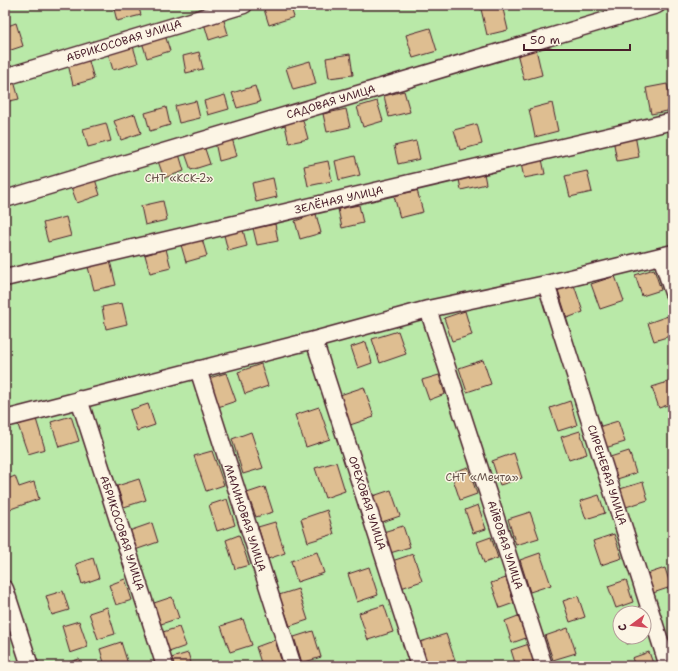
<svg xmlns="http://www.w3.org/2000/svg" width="678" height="671" viewBox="0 0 678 671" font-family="'Shantell Sans',sans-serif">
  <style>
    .green { fill: #b9e9a8; stroke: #82846a; fill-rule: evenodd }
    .building { fill: #debe91; stroke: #4a1f2b }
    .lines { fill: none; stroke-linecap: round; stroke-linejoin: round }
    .minor-casing { stroke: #4a1f2b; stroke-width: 19 }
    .minor { stroke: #fcf5e5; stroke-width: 16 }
    .labels { text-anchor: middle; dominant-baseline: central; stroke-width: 3; stroke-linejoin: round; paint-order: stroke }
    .street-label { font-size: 11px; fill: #4a1f2b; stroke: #fcf5e5 }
    .park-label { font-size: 11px; fill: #66524a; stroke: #fcf5e5 }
  </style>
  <rect width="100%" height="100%" fill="#f6ead4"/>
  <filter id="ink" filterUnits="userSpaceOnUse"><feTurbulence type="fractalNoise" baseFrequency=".025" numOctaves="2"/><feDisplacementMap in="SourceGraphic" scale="8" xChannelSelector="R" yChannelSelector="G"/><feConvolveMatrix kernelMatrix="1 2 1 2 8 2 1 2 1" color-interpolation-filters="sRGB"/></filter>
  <g filter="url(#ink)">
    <path class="green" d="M5,5H673V666H5ZM620,613H644V637H620Z"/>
    <path class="building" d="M113,5H138L141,15L117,21Z
      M265,5H290L294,17L269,25L263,6Z
      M498,5H502L508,30L487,35L481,9Z
      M222,14L228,34L209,40L203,20Z
      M16,23L23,46L5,52V27Z
      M430,28L437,51L413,58L406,35Z
      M165,35L170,51L147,58L142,42Z
      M133,46L138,63L113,70L108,53Z
      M536,49L542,75L524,80L517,53Z
      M199,52L203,69L186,73L183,56Z
      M350,54L353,75L329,78L326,58Z
      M88,58L94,79L73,85L68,64Z
      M310,61L316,84L293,90L286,68Z
      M14,81L19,99L5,102V83Z
      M667,84L673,110L651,114L646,88Z
      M255,86L260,102L237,108L232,93Z
      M404,91L410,112L389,117L384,96Z
      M225,95L229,109L208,115L204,101Z
      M196,101L200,118L179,123L175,106Z
      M377,101L383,121L363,127L357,107Z
      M552,103L558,131L535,137L529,109Z
      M166,107L170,125L150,131L145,113Z
      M346,109L350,127L327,132L323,114Z
      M135,114L141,133L121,140L114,121Z
      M302,117L308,139L289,143L284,121Z
      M106,123L111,141L88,147L83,129Z
      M477,124L482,144L460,150L454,130Z
      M635,135L639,157L617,161L613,139Z
      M232,138L237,156L219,161L215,142Z
      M416,141L420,159L398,164L394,146Z
      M204,146L210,164L191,170L185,153Z
      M179,154L184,171L164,178L158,161Z
      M541,154L545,174L524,178L520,159Z
      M355,156L360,175L339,180L335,161Z
      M328,161L332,181L308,186L304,166Z
      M483,168L486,184L461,190L458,174Z
      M587,171L592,192L570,197L565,176Z
      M94,176L100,195L77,203L70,184Z
      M273,178L277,197L256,202L252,183Z
      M417,190L423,212L400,218L394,196Z
      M163,201L167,220L145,225L141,206Z
      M359,205L363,223L342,228L338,209Z
      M316,214L321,233L300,239L295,221Z
      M66,217L71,236L48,242L43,223Z
      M275,224L278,241L257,245L253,228Z
      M243,230L247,246L228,251L224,235Z
      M202,239L207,256L186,262L181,245Z
      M166,249L171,268L150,273L145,255Z
      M110,261L116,285L94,290L88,267Z
      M654,269L661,290L642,296L635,275Z
      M615,276L624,301L600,309L591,284Z
      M574,285L583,312L567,318L558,290Z
      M122,303L127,324L106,329L102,307Z
      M465,311L472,335L452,341L444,318Z
      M668,316L673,331V335L654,341L648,323Z
      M398,331L406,354L380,363L372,339Z
      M366,342L372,363L358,368L351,347Z
      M483,360L491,384L467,392L459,368Z
      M261,364L268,386L245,394L238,372Z
      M226,373L236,401L215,408L206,379Z
      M439,375L445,394L429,400L422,380Z
      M671,381L673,388V403L659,408L652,387Z
      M364,387L374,417L350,425L340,395Z
      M570,401L577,425L558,431L550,408Z
      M148,404L155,425L137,431L130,410Z
      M319,407L330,439L306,447L295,415Z
      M71,416L79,441L59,447L51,422Z
      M36,419L45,449L28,454L18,425Z
      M618,421L625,442L605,448L598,427Z
      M580,431L587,454L569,460L561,437Z
      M251,432L263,468L243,474L232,439Z
      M212,451L224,485L206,491L194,456Z
      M629,451L636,473L614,480L607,458Z
      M514,453L522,478L500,485L492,461Z
      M336,462L345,491L325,498L315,468Z
      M468,467L477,494L460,500L451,473Z
      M15,476L19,487L34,482L39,499L5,511V480Z
      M139,479L146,500L124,507L117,486Z
      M643,482L648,500L626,507L620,489Z
      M265,487L273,512L256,517L247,493Z
      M391,490L400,516L376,524L367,498Z
      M599,495L605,513L586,519L580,501Z
      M227,499L235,525L217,531L209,505Z
      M478,505L486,529L473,533L465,510Z
      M327,510L334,534L308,542L301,519Z
      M530,512L539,538L516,545L508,519Z
      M275,522L285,553L268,559L258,527Z
      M152,523L158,542L135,550L129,531Z
      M403,526L410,547L390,553L383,532Z
      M614,534L622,558L601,565L593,541Z
      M239,535L249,565L235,569L226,540Z
      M491,537L498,558L484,563L477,542Z
      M317,552L324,573L297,582L291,561Z
      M540,553L551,585L530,592L520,560Z
      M413,554L422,581L401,588L392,561Z
      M93,558L99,578L82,584L76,564Z
      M369,567L378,595L357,602L348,574Z
      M665,568L671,587L653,593L647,574Z
      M506,578L514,603L500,608L491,583Z
      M125,579L132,600L116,605L109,585Z
      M626,580L633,602L616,608L608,586Z
      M298,589L308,620L290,626L279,595Z
      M63,591L69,610L52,615L46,596Z
      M578,596L585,617L570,622L563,601Z
      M172,597L179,618L158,625L151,604Z
      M384,605L393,632L368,640L359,613Z
      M107,607L115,634L98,639L89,613Z
      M518,616L526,638L512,643L505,621Z
      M243,619L252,645L230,652L221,626Z
      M79,621L88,647L70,653L62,626Z
      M179,627L186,646L169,652L163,632Z
      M568,628L576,653L553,660L545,636Z
      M313,631L321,657L302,663L294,637Z
      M446,634L455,660L437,666H428L420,642Z
      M625,637H644V639L627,644Z
      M275,640L283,666H262L256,647Z
      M121,642L128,664L122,666H105L100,649Z
      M673,642V655L669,643Z
      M529,644L536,666H516L511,650Z
      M649,652L654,666H635L632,658Z
      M188,653L192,666H170L168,659Z
      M79,659L81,666H61V665Z"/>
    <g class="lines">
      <g class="minor-casing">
        <path id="minor" d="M5,77L244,5
          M5,199L657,5
          M661,256L673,293
          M5,278L673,121
          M546,284L668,666
          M428,309L544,666
          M314,340L419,666
          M198,369L293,666
          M79,399L165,666
          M5,419L314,340L428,309L546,284L673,253
          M5,589L30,666"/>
      </g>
      <use href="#minor" class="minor"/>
    </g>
  </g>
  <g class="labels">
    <g class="street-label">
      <text transform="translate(124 41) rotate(-17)">АБРИКОСОВАЯ УЛИЦА</text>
      <text transform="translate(331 102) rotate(-17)">САДОВАЯ УЛИЦА</text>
      <text transform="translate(339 200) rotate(-13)">ЗЕЛЁНАЯ УЛИЦА</text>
      <text transform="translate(607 475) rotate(72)">СИРЕНЕВАЯ УЛИЦА</text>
      <text transform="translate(367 503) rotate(72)">ОРЕХОВАЯ УЛИЦА</text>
      <text transform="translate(245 518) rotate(72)">МАЛИНОВАЯ УЛИЦА</text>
      <text transform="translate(122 533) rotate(72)">АБРИКОСОВАЯ УЛИЦА</text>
      <text transform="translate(505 545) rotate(72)">АЙВОВАЯ УЛИЦА</text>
    </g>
    <g class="park-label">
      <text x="179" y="178">СНТ «КСК-2»</text>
      <text x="482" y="477">СНТ «Мечта»</text>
    </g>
  </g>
  <rect width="678" height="671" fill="none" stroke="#fcf5e5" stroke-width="20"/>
  <rect x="10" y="10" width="658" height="651" fill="none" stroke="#4a1f2b" stroke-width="1.5" filter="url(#ink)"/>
  <g transform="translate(632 625) rotate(255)"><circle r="19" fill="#fcf5e5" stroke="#b59f9b"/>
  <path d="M0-3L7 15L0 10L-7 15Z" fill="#d1495b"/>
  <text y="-6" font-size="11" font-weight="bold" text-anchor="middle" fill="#4a1f2b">С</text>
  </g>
  <path d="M524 44v6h106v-6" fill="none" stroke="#4a1f2b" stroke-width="2"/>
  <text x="530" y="44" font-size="12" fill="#4a1f2b" stroke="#fcf5e5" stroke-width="3" paint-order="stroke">50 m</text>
</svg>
